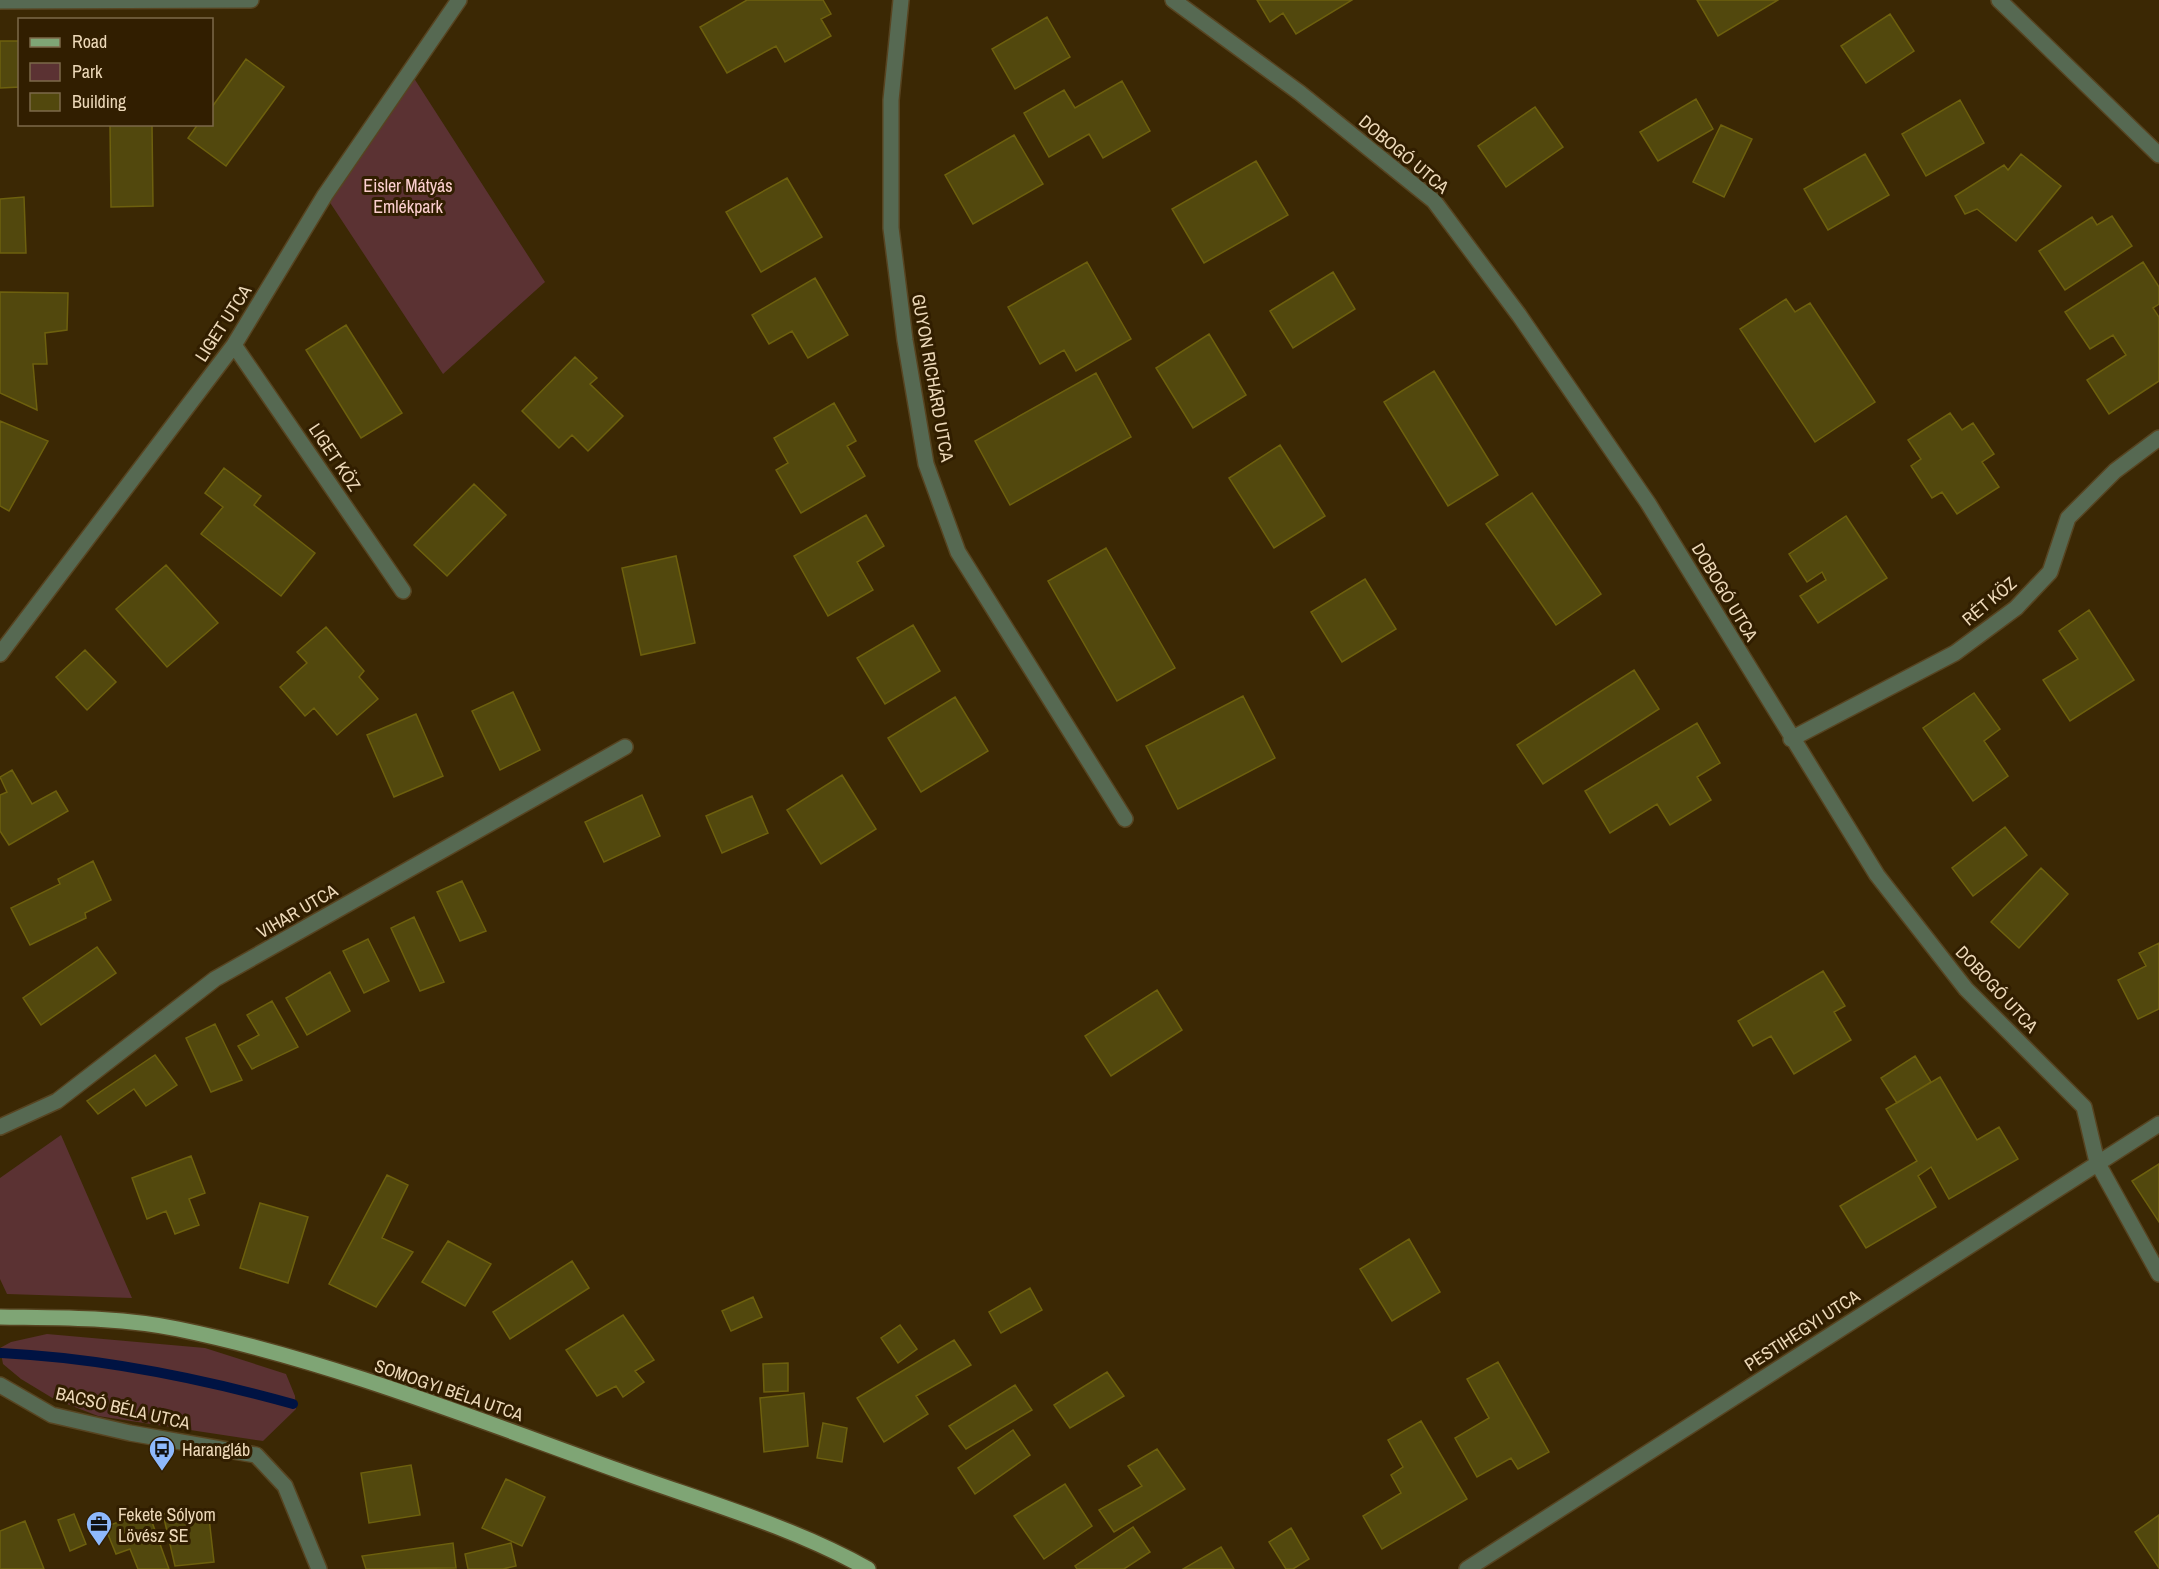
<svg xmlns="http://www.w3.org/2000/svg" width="2159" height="1569" viewBox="0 0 2159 1569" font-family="'Archivo Narrow',sans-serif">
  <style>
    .green { fill: #5b3233 }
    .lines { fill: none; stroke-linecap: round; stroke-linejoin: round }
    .stream { stroke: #001343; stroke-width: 10 }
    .building { fill: #52480d; stroke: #6d600e; stroke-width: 1.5 }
    .minor-casing { stroke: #574421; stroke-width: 18 }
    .major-casing { stroke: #574421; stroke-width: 18 }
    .minor { stroke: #566952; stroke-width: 15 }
    .major { stroke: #7fa575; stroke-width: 15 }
    .labels { text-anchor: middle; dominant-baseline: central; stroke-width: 6; stroke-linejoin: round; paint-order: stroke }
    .street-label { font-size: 18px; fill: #edd9b9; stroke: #311e00 }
    .park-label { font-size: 18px; fill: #fccfcf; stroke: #311e00 }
    .poi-label { font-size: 18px; fill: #edd9b9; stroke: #311e00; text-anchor: start }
  </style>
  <rect width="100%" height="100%" fill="#3b2804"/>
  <path class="green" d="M410,72L545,282L443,374L325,195Z
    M61,1135L132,1298L7,1294L0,1279V1178Z
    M47,1334L205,1348L286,1374L295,1396L296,1409L263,1441L98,1416L54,1399L21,1379L3,1364L0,1348L11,1342Z"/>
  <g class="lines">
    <path class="stream" d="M1,1353C101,1358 196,1377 293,1404"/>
  </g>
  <path class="building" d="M747,0H823L831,14L821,19L831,36L785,62L776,46L727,73L700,27Z
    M1257,0H1352L1296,34L1283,13L1270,22Z
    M1697,0H1778L1718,36Z
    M1890,14L1914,51L1866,83L1841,46Z
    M1047,17L1070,57L1015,89L992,49Z
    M0,41H20V87L0,88Z
    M246,59L284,87L226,166L188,138L198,124H212V107Z
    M1122,81L1150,131L1103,158L1089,134L1049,157L1024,113L1064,90L1075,108Z
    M1696,99L1713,129L1658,161L1640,132Z
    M1960,100L1984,143L1926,176L1902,134Z
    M1535,107L1563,147L1506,187L1478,146Z
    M110,124H152L153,206L111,207Z
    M1721,125L1752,139L1724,197L1693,182Z
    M1014,135L1043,184L973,224L945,175Z
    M1865,154L1889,195L1828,230L1804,189Z
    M2021,154L2061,186L2016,241L1977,209L1965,214L1955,196L2004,165L2008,170Z
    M1256,161L1288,215L1204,263L1172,209Z
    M787,178L822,237L761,272L726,212Z
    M24,197L26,253H0V199Z
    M2112,216L2132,246L2065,290L2039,251L2092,217L2097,225Z
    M1087,262L1131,339L1076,371L1064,350L1040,364L1008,307Z
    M2143,262L2159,287V304L2153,308L2159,317V381L2109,414L2087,380L2126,355L2113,335L2090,349L2065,312Z
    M1333,272L1355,309L1293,348L1270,311Z
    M815,278L848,335L808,358L792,331L769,344L752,315Z
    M0,292L68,293L67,330L45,333L47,364H33L37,410L0,393Z
    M1786,299L1795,312L1810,303L1875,402L1815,442L1740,329Z
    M346,325L402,413L361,438L306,350Z
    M1209,334L1246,395L1193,428L1156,368Z
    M575,357L597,378L590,384L623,416L588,451L572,435L559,448L522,411Z
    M1434,371L1498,475L1448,506L1384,402Z
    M1096,373L1131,437L1010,505L975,441Z
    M834,403L856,441L847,446L865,476L801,513L776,470L788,463L774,438Z
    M1950,413L1962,430L1973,423L1994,454L1982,462L1999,487L1957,514L1942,492L1932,498L1911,466L1921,459L1908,440Z
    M0,421L48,441L9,511L0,506Z
    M1280,445L1325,516L1274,548L1229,478Z
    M224,468L261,496L254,505L315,553L281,596L201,534L223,507L205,493Z
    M474,484L506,515L447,576L414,545Z
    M1532,493L1601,594L1556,625L1486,524Z
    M866,515L884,546L857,562L873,590L828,616L794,556Z
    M1846,516L1887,578L1818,623L1800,596L1826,580L1822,572L1807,582L1789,554Z
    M1106,548L1175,668L1117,701L1048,581Z
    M676,556L695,643L641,655L622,568Z
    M166,565L218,623L167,667L116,609Z
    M1365,579L1396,629L1342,662L1311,612Z
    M2089,610L2134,680L2070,721L2043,680L2078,659L2059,631Z
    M913,625L940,671L885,704L857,658Z
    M326,627L364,671L359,677L378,699L337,735L314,708L305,716L280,687L307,663L297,652Z
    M85,650L116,682L87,710L56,677Z
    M1634,670L1659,709L1543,784L1517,745Z
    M513,692L540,750L500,770L472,711Z
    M1974,693L2000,729L1984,741L2008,776L1973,801L1923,728Z
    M1243,696L1275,758L1178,809L1146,746Z
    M955,697L988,751L921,792L888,738Z
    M416,714L443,776L394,797L367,735Z
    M1697,723L1720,763L1697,777L1711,800L1670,825L1657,804L1610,833L1585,791Z
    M12,770L32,804L56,791L68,811L9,845L0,831V795L7,792L0,777Z
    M842,775L876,829L821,864L787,810Z
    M642,795L660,836L604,862L585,822Z
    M752,796L768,833L722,853L706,816Z
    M2005,827L2027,855L1973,896L1952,868Z
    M93,861L111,900L85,913L86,918L30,945L11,908L60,884L58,879Z
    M2041,868L2068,894L2019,948L1991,922Z
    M462,881L486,931L460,941L437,892Z
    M414,917L444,982L420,991L391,928Z
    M368,939L389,981L364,993L343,951Z
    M2159,943V1009L2138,1019L2118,980L2146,966L2139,953Z
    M97,947L116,973L41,1025L23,998Z
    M1823,971L1845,1006L1834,1012L1851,1040L1794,1074L1771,1036L1753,1046L1738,1021Z
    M330,972L350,1011L307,1035L286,998Z
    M1157,990L1182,1030L1111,1076L1085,1036Z
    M272,1001L298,1047L252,1069L238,1046L259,1035L247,1015Z
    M215,1024L242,1080L211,1092L186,1038Z
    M155,1055L177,1085L146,1106L134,1089L98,1114L87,1101Z
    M1915,1056L1931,1082L1897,1103L1881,1078Z
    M1940,1077L1977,1140L1999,1127L2018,1159L1949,1199L1931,1167L1918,1176L1936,1207L1866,1248L1840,1206L1917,1161L1886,1109Z
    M191,1156L205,1193L189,1199L199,1225L175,1234L166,1211L147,1219L132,1178Z
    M2159,1164V1222L2132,1181Z
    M387,1175L408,1185L382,1238L413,1252L376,1307L329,1284Z
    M260,1203L308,1217L288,1283L240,1268Z
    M1409,1239L1440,1292L1392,1321L1360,1269Z
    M448,1241L491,1264L465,1306L422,1282Z
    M572,1261L589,1288L510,1339L493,1312Z
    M1030,1288L1042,1310L1001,1333L989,1312Z
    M753,1297L762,1317L731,1331L722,1311Z
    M623,1315L654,1360L635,1371L644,1382L623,1397L616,1386L597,1396L566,1350Z
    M900,1325L917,1349L898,1363L881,1338Z
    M954,1340L971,1365L916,1396L928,1414L884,1442L857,1398Z
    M1498,1362L1549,1452L1518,1469L1511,1458L1477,1477L1455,1438L1489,1418L1467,1379Z
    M788,1363V1391L764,1392L763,1364Z
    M1107,1372L1124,1396L1070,1428L1054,1405Z
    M1015,1385L1032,1410L966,1449L949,1426Z
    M804,1393L808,1446L764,1452L760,1398Z
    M1421,1421L1467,1499L1382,1549L1363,1516L1401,1493L1391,1475L1403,1467L1388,1440Z
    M823,1423L847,1428L842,1462L817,1458Z
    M1013,1430L1030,1455L975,1494L958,1468Z
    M1157,1449L1185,1489L1114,1532L1099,1510L1142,1486L1128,1466Z
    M411,1465L420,1515L369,1523L361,1473Z
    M506,1479L545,1497L522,1546L482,1528Z
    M1065,1484L1092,1526L1044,1559L1014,1516Z
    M208,1509L214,1562L175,1566L163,1514Z
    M148,1511L169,1569H138L130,1549L116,1554L105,1527Z
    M74,1514L86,1544L70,1551L58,1520Z
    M2159,1515V1568L2135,1532Z
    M25,1521L44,1569H0V1531Z
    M1133,1527L1150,1552L1124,1569H1077L1075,1566Z
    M1291,1528L1309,1559L1293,1569H1286L1269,1542Z
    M453,1543L456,1568L366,1569L362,1556Z
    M511,1543L516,1566L503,1569H468L465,1554Z
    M1221,1547L1234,1569H1183Z"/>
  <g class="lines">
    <g class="minor-casing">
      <path id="minor" d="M901,0L891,100V228L905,340L926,464L958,552L1125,819
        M1173,0L1300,93L1434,201L1519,315L1648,503L1877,875L1966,989L2084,1107L2097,1162L2159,1274
        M1999,0L2159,155
        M0,1L251,0
        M234,345L403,591
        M0,654L234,345L325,195L459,0
        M1791,739L1955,653L2016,608L2050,572L2068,518L2115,471L2159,438
        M0,1127L57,1101L215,979L625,747
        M0,1385L52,1415L130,1433L256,1455L285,1486L319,1569
        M1467,1569L2159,1124"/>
    </g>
    <g class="major-casing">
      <path id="major" d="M0,1317C59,1318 120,1317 178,1329C328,1360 473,1418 617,1470C699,1500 792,1526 868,1569"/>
    </g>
    <use href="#minor" class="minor"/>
    <use href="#major" class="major"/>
  </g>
  <defs>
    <g id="bus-pin" transform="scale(1.35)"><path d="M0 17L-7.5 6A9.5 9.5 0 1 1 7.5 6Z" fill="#8eb9fc" stroke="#311e00"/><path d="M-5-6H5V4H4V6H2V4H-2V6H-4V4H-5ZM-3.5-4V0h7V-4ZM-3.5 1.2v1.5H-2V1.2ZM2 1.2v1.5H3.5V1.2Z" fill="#111"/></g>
    <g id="office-pin" transform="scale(1.35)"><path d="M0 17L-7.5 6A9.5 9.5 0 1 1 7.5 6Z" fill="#8eb9fc" stroke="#311e00"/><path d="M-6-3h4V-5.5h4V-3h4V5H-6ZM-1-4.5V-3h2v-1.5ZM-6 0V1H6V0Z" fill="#111"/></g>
  </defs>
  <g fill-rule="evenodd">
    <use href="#bus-pin" x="162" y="1449"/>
    <use href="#office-pin" x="99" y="1524"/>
  </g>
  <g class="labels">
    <g class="street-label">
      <text transform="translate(1404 154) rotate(40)">DOBOGÓ UTCA</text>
      <text transform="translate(223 323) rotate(-57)">LIGET UTCA</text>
      <text transform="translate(933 378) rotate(80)">GUYON RICHÁRD UTCA</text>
      <text transform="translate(335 457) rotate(56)">LIGET KÖZ</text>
      <text transform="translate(1725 592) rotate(59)">DOBOGÓ UTCA</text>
      <text transform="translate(1989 601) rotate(-40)">RÉT KÖZ</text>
      <text transform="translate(297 911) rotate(-30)">VIHAR UTCA</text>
      <text transform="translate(1997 989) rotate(47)">DOBOGÓ UTCA</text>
      <text transform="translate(1802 1330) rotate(-33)">PESTIHEGYI UTCA</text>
      <text transform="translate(449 1390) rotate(19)">SOMOGYI BÉLA UTCA</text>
      <text transform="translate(123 1408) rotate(13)">BACSÓ BÉLA UTCA</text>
    </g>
    <g class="park-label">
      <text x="408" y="185">Eisler Mátyás<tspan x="408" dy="21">Emlékpark</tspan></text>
    </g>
    <g class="poi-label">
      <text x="182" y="1449">Harangláb</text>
      <text x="118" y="1514">Fekete Sólyom<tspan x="118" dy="21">Lövész SE</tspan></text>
    </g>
  </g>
  <rect x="18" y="18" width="195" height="108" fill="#311e00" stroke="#7c694a" stroke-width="1.5"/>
  <rect x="30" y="38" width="30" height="9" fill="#7fa575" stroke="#7c694a" stroke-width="1.5"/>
  <text x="72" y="48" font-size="18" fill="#edd9b9">Road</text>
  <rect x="30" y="63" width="30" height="18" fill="#5b3233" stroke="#7c694a" stroke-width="1.5"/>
  <text x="72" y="78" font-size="18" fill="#edd9b9">Park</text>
  <rect x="30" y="93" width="30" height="18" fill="#52480d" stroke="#7c694a" stroke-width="1.5"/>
  <text x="72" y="108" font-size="18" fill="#edd9b9">Building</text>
</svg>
